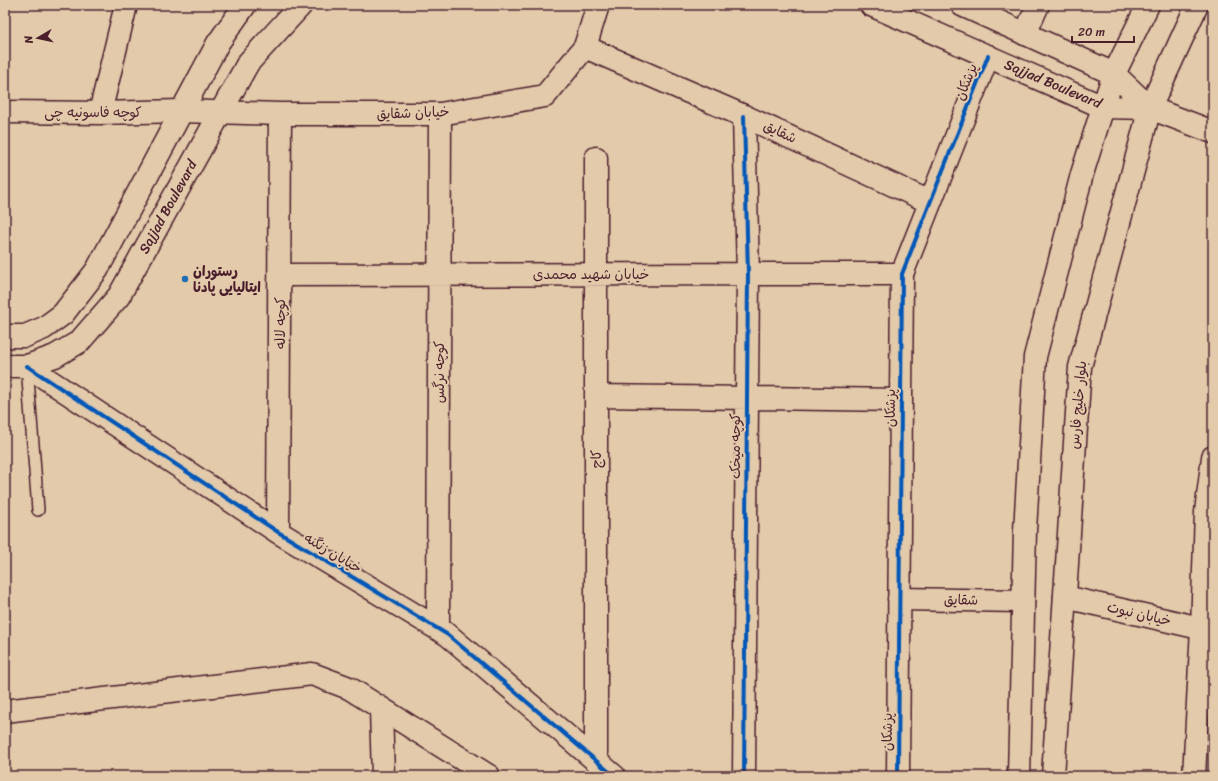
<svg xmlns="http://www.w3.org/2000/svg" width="1218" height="781" viewBox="0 0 1218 781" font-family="Sriracha,'Playpen Sans Arabic',sans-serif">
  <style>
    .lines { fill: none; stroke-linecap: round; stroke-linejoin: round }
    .lane-casing { stroke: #4a1f2b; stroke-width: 14 }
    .street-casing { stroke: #4a1f2b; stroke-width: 25 }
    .secondary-casing { stroke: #4a1f2b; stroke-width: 25 }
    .lane { stroke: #e2caab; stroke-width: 11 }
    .street { stroke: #e2caab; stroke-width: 22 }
    .secondary { stroke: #e2caab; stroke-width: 22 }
    .cycleway-casing { stroke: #e2caab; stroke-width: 6 }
    .cycleway { stroke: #0057b8; stroke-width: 4 }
    .poi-dot { fill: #1f6fb2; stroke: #e2caab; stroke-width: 1.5 }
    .labels { text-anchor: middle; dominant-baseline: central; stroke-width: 4; stroke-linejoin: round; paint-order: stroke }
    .street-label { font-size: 14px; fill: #4a1f2b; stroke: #e2caab }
    .poi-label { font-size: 14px; font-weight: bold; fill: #4a1f2b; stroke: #e2caab; text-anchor: start }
  </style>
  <rect width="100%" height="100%" fill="#e2caab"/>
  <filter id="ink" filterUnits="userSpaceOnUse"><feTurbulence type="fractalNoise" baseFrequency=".025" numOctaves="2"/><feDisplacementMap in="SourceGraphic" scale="8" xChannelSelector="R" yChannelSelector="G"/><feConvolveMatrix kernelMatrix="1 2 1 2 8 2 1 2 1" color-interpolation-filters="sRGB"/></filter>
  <g filter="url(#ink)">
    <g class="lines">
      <g class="lane-casing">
        <path id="lane" d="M27,366L38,510"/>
      </g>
      <g class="street-casing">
        <path id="street" d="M1025,34L1038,5
          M585,47L744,116L930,202
          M5,112L100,113L181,111L280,114H440L545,96L585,47L598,5
          M100,113L126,5
          M744,116L748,274L744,776
          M596,158V761
          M280,275L748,274
          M27,366L278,532L448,635L614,776
          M596,396L901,400
          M278,532L280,114
          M1065,597L1213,631
          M899,599L1023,601
          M438,629L440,114
          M381,709L383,776
          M5,711L312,674L349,688L489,776
          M898,776L902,274L988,56
          M1194,776L1202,628L1206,512L1213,457"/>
      </g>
      <g class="secondary-casing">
        <path id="secondary" d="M871,5L1103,107L1150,108L1213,132
          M962,5L1114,74L1150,108
          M748,274H902
          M5,336H25L44,328L63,314L97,270L218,43L245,5
          M5,366H27L55,356L79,342L119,296L248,63L301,5
          M1019,776L1025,531L1035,357L1082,174L1103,107L1114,74L1148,5
          M1053,776L1080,367L1150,108L1197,5"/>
      </g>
      <use href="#lane" class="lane"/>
      <use href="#street" class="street"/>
      <use href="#secondary" class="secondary"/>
      <g class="cycleway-casing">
        <path id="cycleway" d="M744,116L748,274L744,776
          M27,366L278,532L448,635L614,776
          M898,776L902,274L988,56"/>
      </g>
      <use href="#cycleway" class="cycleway"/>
    </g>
  </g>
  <circle class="poi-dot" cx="185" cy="279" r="4"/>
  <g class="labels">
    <g class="street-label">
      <text transform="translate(966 82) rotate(-68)">پزشکان</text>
      <text transform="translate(1053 84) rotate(23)">Sajjad Boulevard</text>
      <text x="93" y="112">کوچه فاسونیه چی</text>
      <text transform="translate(413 113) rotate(-2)">خیابان شقایق</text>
      <text transform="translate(780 132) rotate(25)">شقایق</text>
      <text transform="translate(168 207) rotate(-61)">Sajjad Boulevard</text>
      <text x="591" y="274">خیابان شهید محمدی</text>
      <text transform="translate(280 323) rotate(-90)">کوچه لاله</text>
      <text transform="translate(439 372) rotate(-90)">کوچه نرگس</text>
      <text transform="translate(1078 405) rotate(-85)">بلوار خلیج فارس</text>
      <text transform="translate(890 408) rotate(-90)">پزشکان</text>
      <text transform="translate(735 446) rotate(-90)">کوچه میخک</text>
      <text transform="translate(596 459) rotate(-90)">کاج</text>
      <text transform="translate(333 553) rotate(31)">خیابان زنگنه</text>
      <text transform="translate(961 600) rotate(1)">شقایق</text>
      <text transform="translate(1139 614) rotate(13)">خیابان نبوت</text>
      <text transform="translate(887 732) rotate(-90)">پزشکان</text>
    </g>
    <g class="poi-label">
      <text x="193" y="271">رستوران<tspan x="193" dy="16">ایتالیایی پادنا</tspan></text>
    </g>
  </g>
  <rect width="1218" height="781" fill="none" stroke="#e2caab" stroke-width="20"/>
  <rect x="10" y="10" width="1198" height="761" fill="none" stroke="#4a1f2b" stroke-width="1.5" filter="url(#ink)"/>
  <g transform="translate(38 38) rotate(261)" stroke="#e2caab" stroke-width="3" paint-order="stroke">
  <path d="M0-3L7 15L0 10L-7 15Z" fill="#4a1f2b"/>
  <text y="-6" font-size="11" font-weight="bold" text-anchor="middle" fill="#4a1f2b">N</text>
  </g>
  <path d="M1072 36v6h62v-6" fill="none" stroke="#4a1f2b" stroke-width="2"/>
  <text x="1078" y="36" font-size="12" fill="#4a1f2b" stroke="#e2caab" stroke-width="3" paint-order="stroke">20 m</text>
</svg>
